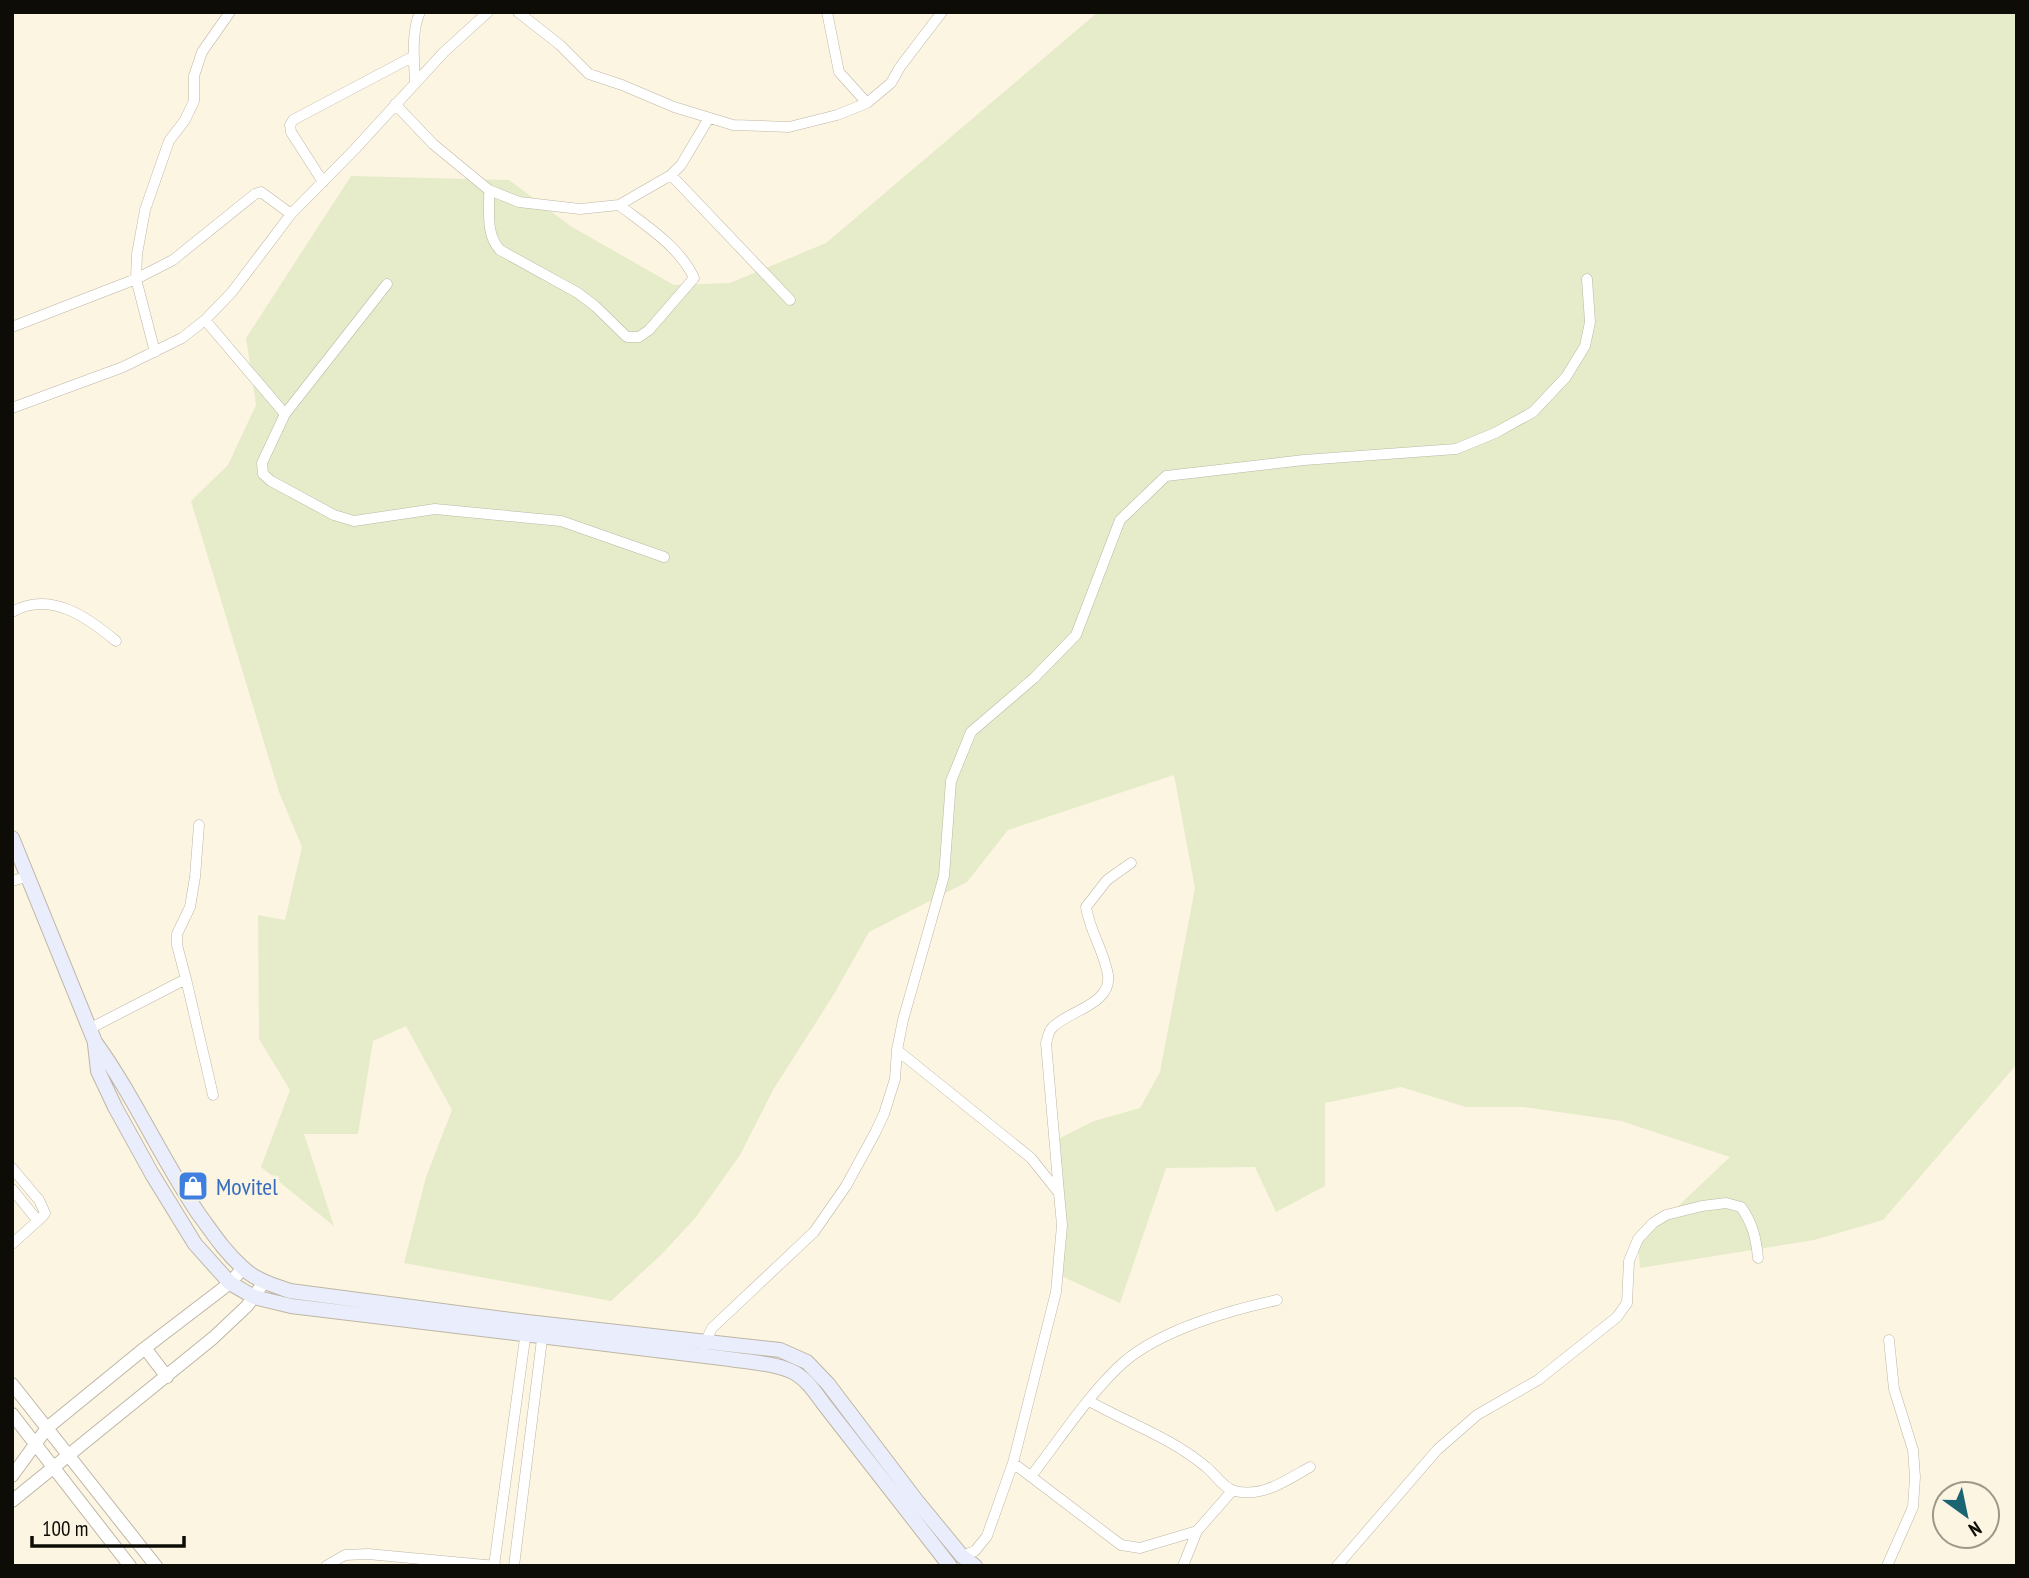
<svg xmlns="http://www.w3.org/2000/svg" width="2029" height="1578" viewBox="0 0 2029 1578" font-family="'PT Sans Narrow',sans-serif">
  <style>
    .green { fill: #e6ecc9 }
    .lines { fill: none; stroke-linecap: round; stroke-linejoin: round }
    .minor-casing { stroke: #beb6a5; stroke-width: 11 }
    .tertiary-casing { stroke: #beb6a5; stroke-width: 14 }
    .secondary-casing { stroke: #beb6a5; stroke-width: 16 }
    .minor { stroke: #fff; stroke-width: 10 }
    .tertiary { stroke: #fff; stroke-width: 12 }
    .secondary { stroke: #eaedfc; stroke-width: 14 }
    .labels { text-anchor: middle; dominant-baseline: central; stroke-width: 7; stroke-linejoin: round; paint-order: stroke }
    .shop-label { font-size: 24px; fill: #366cbe; stroke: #fcf5e2; text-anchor: start }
  </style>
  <rect width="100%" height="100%" fill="#fcf5e2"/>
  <path class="green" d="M1098,12H2017V1064L1883,1220L1814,1240L1640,1268L1638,1244L1730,1157L1621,1121L1524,1107H1466L1401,1087L1325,1103V1186L1276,1212L1255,1167L1166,1168L1120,1303L1059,1275L1054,1141L1094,1121L1140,1108L1160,1072L1195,888L1174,775L1008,830L967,882L869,932L834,994L773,1090L740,1155L696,1217L662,1254L611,1301L404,1263L426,1177L452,1110L406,1026L373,1041L358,1134H304L334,1226L261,1167L290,1090L259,1039L258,915L285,920L302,847L279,792L191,501L228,465L256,405L246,338L351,176L509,180L572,227L674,285L730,283L826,243Z"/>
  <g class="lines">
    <g class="minor-casing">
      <path id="minor" d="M518,12L560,45L589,74L622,85L674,107L733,125L789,127L837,115L867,103L891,83L900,67L942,12
        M827,12L839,72L867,103
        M415,82C414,61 411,32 420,12
        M395,104L433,144L489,190L519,202L580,209L619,205L671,175L681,165L709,118
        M671,175L790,300
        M323,182L291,132L290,125L293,120L414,56
        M489,190C490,211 485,234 500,250L578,293L595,306L627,337H639L649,330L694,278C680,247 645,225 619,205
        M387,284L285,414L262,463L263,474L271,481L334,515L354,521L435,509L561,521L664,557
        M205,320L285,414
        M12,327L136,279L173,260L255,194L261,192L291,214
        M155,352L136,279L137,254L145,210L169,141L185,120L194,101V76L202,52L230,12
        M12,408L123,367L182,338L205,320L232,292L291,214L355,149L444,52L488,12
        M12,612C50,590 87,617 116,641
        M12,881L26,877
        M186,979L177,945V934L190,907L195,877L199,825
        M89,1029L186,979L213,1095
        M897,1050L1031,1158L1059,1193L1062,1225L1056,1292L1013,1463L987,1536L975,1551L962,1556
        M12,1168L39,1200L45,1213L43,1216L12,1244
        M12,1189L38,1221
        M1059,1193L1046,1043C1048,1038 1048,1032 1052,1028C1067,1011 1112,1005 1108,975C1104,951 1090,932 1086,907L1107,880L1131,863
        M704,1345L712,1328L814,1232L846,1186L875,1133L884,1114L895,1079L897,1050L903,1020L944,876L951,781L971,732L1034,678L1076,635L1120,520L1166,476L1304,460L1456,449L1495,433L1533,412L1566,377L1585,346L1590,322L1587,279
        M1089,1401C1128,1423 1172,1438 1206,1467C1215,1474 1224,1489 1235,1491C1262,1498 1287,1480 1310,1467
        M1013,1463L1121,1545L1140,1548L1197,1531
        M1032,1475C1059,1440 1091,1391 1124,1362C1161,1330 1230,1310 1277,1300
        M326,1566L345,1555L368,1554L496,1566
        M494,1566L526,1331
        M514,1566L543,1331
        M1183,1566L1197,1531L1232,1491
        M1337,1566L1437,1450L1477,1415L1538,1380L1617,1317L1627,1303L1629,1261L1638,1239L1653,1223L1666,1215L1702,1206L1726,1203L1741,1207C1753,1224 1756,1238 1758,1258
        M1887,1566L1913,1507L1915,1477L1913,1450L1894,1389L1889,1340"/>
    </g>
    <g class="tertiary-casing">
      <path id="tertiary" d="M145,1348L167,1377
        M12,1384L156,1566
        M12,1414L130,1566
        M12,1476L47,1428L145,1348L230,1283L243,1268
        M12,1501L213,1338L247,1306L264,1282"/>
    </g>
    <g class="secondary-casing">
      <path id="secondary" d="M12,838L95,1042C134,1096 161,1158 198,1213C212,1232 224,1251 242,1267C255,1280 273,1285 290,1291L527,1322L780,1350L807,1362L828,1384L916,1500L962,1556L975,1566
        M95,1044L98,1071L115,1107L152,1174L195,1244L230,1283L254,1297L291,1306L730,1359C749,1362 773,1363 791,1371C805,1377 815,1392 823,1403L950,1566"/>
    </g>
    <use href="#minor" class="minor"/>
    <use href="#tertiary" class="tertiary"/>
    <use href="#secondary" class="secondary"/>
  </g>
  <defs>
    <g id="shop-square" transform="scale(1.575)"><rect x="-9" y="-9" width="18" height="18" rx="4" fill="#3f7fe0" stroke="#fcf5e2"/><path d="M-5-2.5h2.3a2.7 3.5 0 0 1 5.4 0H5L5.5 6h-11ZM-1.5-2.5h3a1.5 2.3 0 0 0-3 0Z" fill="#fff"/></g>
  </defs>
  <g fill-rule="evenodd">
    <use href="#shop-square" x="193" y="1186"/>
  </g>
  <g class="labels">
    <g class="shop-label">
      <text x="216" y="1186">Movitel</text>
    </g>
  </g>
  <rect width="2029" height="1578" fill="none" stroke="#0e0c06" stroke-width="28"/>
  <g transform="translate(1966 1515) rotate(147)"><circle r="33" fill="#fcf5e2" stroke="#9d988a" stroke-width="2"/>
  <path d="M0-5L12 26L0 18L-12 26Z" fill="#1b6472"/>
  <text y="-10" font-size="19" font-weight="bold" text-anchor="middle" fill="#0e0c06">N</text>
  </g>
  <path d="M32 1536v10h152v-10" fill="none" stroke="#0e0c06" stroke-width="3.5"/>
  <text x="42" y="1536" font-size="21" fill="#0e0c06" stroke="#fcf5e2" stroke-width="5" paint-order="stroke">100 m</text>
</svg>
